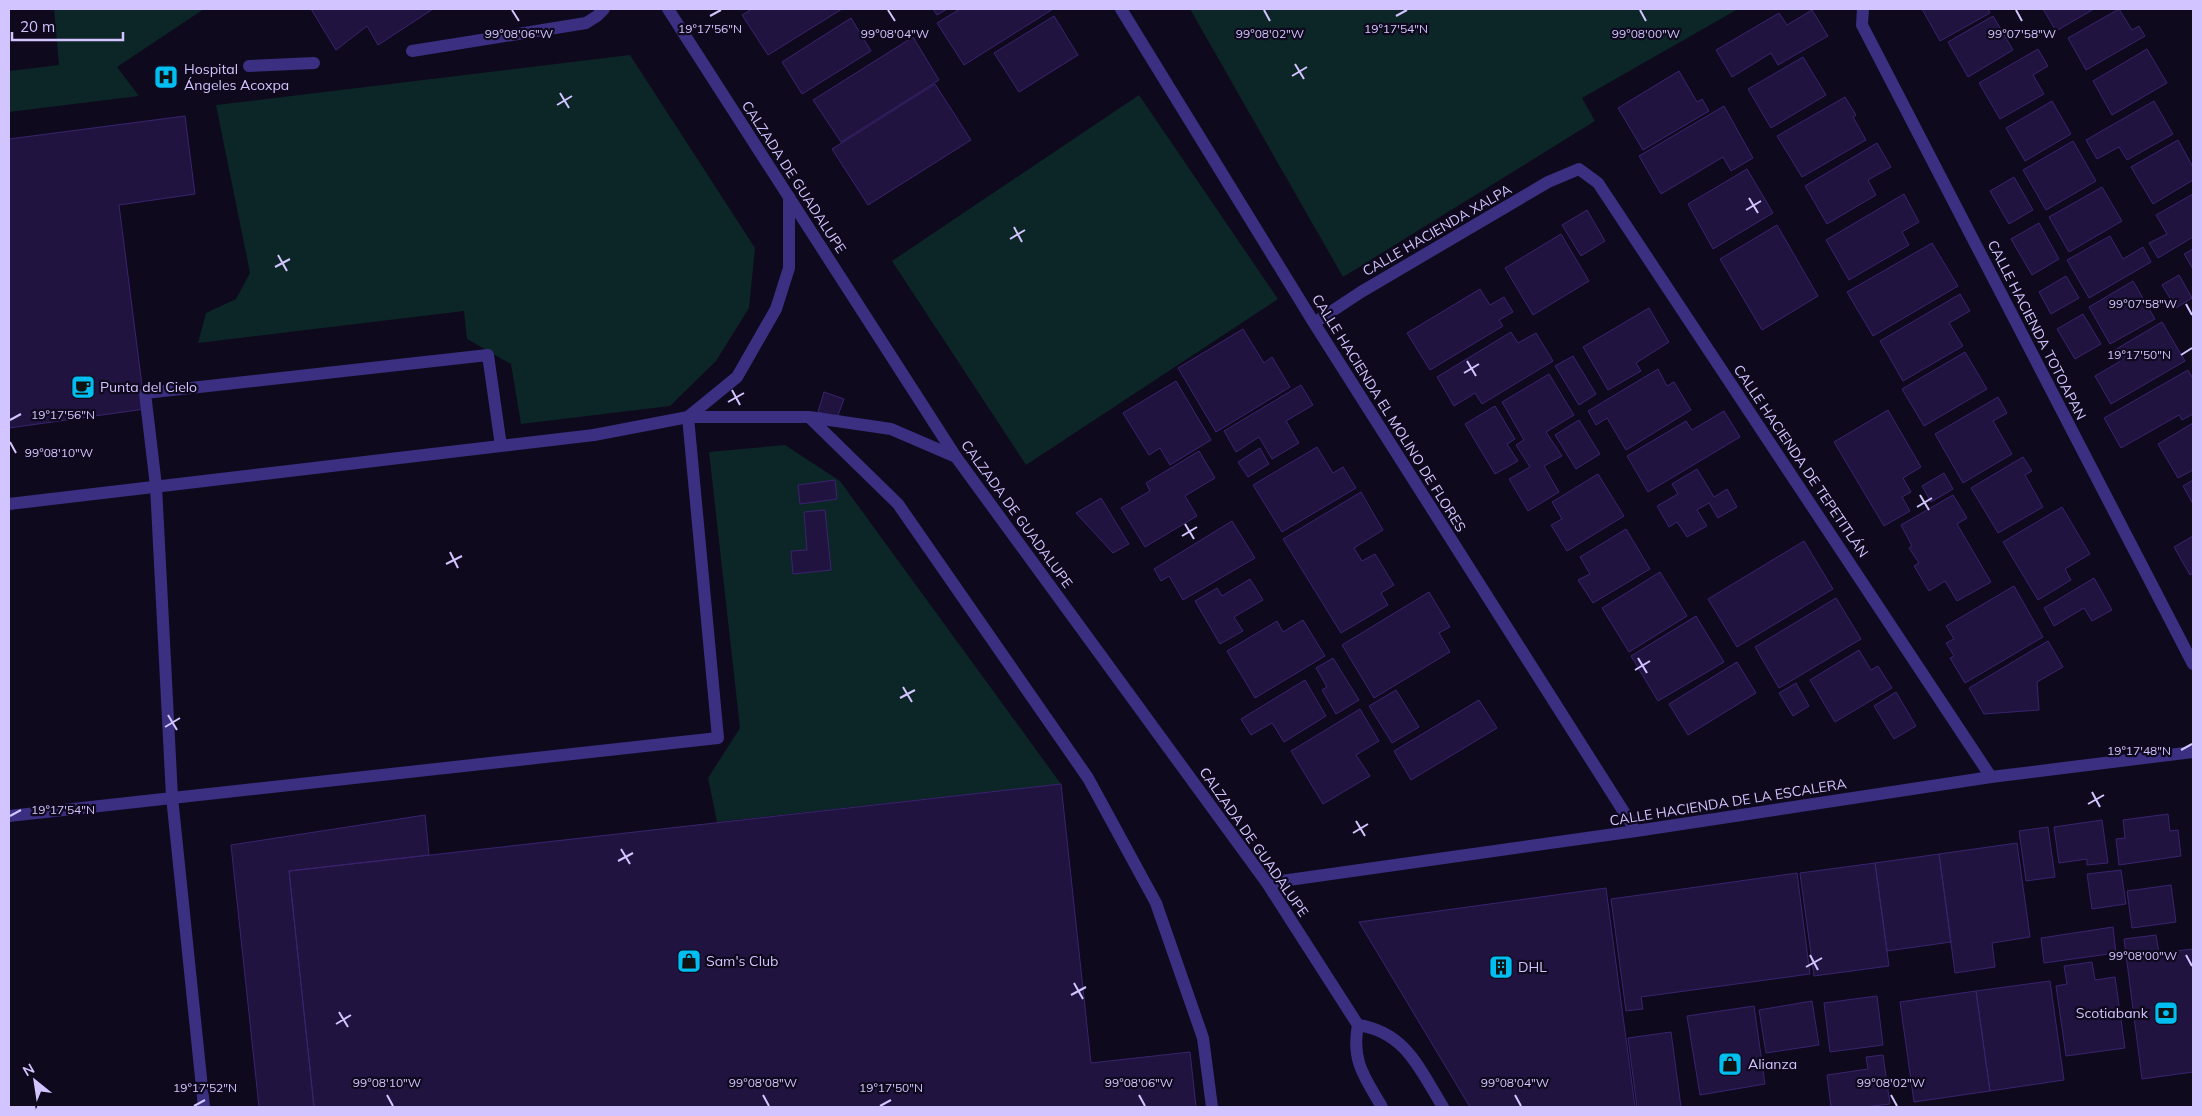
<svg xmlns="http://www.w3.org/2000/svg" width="2202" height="1116" viewBox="0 0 2202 1116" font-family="Mulish,sans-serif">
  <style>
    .green { fill: #0c2527 }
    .building { fill: #211340; stroke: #3a236e }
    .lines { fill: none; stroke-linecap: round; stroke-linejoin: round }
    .lane { stroke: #3b2f81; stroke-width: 12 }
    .street { stroke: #3b2f81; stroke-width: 12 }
    .ticks { fill: none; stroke: #d2c5ff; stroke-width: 2 }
    .labels { text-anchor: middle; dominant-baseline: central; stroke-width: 4.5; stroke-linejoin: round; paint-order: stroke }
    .poi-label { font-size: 14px; fill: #d2c5ff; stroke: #0f091d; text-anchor: start }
    .street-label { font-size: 14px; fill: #d2c5ff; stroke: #0f091d }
    .ticks-label { font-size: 12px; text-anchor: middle; fill: #d2c5ff; stroke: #0f091d; stroke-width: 4.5; stroke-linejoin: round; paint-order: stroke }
  </style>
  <rect width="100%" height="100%" fill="#0f091d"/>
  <path class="green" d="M54,9H204L117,67L139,96L9,112V71L59,65Z
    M1190,9H1738L1582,98L1595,121L1343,277Z
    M630,55L755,248L749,308L716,361L670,406L521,424L511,364L467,339L464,311L198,343L206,313L236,299L250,273L216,105Z
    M1139,95L1278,299L1026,465L892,261Z
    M785,445L840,481L1061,784L717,822L708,778L740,728L709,452Z"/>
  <path class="building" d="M311,9H433L378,45L367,26L336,50Z
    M752,9H842L768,55L742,15Z
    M933,9H947L937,15Z
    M960,9H1053L964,65L937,23Z
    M1922,9H1988L1990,13L1940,41Z
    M2043,9H2094L2056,31Z
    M2119,9L2132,30L2139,26L2145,36L2086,70L2068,38Z
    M1812,10L1828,36L1778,65L1771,53L1732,77L1716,50L1779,13L1787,25Z
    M1054,16L1078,55L1019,92L994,53Z
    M1993,16L2013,50L1968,77L1948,42Z
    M851,18L871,51L802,94L782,62Z
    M913,37L939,80L841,142L813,100Z
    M2038,49L2048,66L2033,75L2044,94L2000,119L1979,83Z
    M2147,49L2167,83L2112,115L2093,81Z
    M1803,57L1826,95L1771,128L1748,89Z
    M1679,71L1697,102L1702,99L1709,111L1643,150L1618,108Z
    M935,84L971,140L868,205L832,149Z
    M1845,97L1856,115L1853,117L1866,140L1802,177L1777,136Z
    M2052,101L2071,134L2025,161L2006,128Z
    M2154,101L2173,134L2127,160L2119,147L2097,159L2086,140Z
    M1724,106L1753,158L1731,171L1723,157L1661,194L1639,156Z
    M185,116L195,194L119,205L145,409L9,428V139Z
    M2178,140L2193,167V180L2153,204L2131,167Z
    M2073,141L2096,181L2046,210L2023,170Z
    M1877,143L1891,167L1868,180L1876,195L1827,224L1805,186Z
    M1747,169L1773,213L1713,249L1688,204Z
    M2014,177L2033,210L2009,224L1990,191Z
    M2102,187L2122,221L2069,252L2049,217Z
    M1904,194L1919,222L1902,232L1909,245L1849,280L1826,240Z
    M2193,194V237L2158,258L2149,243L2167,234L2156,215Z
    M1587,210L1605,241L1581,256L1562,225Z
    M2039,223L2059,259L2032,275L2011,239Z
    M1777,225L1818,296L1762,330L1720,259Z
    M1561,234L1589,281L1533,315L1505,268Z
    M2110,236L2123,259L2143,247L2151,262L2089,298L2067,260Z
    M1932,243L1958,286L1873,336L1847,292Z
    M2193,249V269L2184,254Z
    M2179,275L2192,298L2176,308L2162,285Z
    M2066,276L2079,298L2051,314L2039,292Z
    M2133,281L2155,319L2110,344L2089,307Z
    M1480,289L1490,305L1504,297L1513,312L1499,320L1503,326L1430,370L1407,333Z
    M1960,294L1970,311L1949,323L1963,346L1903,381L1880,341Z
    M1649,308L1669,342L1636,363L1641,371L1608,390L1583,347Z
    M2083,314L2101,344L2075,359L2057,329Z
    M2162,322L2185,361L2111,404L2095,376L2119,362L2113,351Z
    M1243,329L1264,363L1272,357L1290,387L1216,432L1178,368Z
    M1511,332L1518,343L1536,333L1553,361L1482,404L1475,393L1454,406L1437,377Z
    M1965,352L1987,389L1924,426L1902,389Z
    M1573,356L1596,394L1579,405L1555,366Z
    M1658,369L1667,386L1674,382L1691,410L1626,450L1607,418L1596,425L1588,411Z
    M2188,370L2193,379V414L2182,420L2179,415L2121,448L2104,418Z
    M1549,374L1574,415L1546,432L1562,456L1544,466L1559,492L1528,511L1509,479L1530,467L1516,445L1524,440L1502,402Z
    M1176,381L1211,440L1170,465L1160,448L1149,455L1123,413Z
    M1301,385L1313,405L1286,421L1299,443L1272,459L1259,437L1236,452L1224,431Z
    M824,392L844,399L837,418L818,412Z
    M1998,397L2007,413L1993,421L2012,454L1963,483L1935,434Z
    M1495,406L1515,439L1507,444L1518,461L1495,474L1465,424Z
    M1888,410L1921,467L1903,478L1911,492L1902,497L1910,511L1884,526L1834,442Z
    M1724,411L1740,437L1648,492L1627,456L1686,421L1692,430Z
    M1579,420L1600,454L1576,469L1555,435Z
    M2193,423V470L2178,478L2158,444Z
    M1317,447L1333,473L1343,467L1356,488L1282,532L1253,485Z
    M1260,448L1269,464L1248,477L1238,462Z
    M1199,451L1215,478L1185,496L1197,516L1145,547L1121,508L1150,491L1146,483Z
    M2023,457L2032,471L2025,475L2043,507L1998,533L1971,488Z
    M1697,469L1714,497L1727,489L1737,507L1718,518L1709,503L1697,510L1707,526L1687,537L1677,522L1669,527L1657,506L1678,494L1672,484Z
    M1944,473L1953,489L1931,502L1922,486Z
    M1598,474L1624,516L1567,551L1551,525L1562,519L1552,502Z
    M835,480L837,499L800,504L798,485Z
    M2193,480V504L2183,486Z
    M1361,492L1383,530L1354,548L1362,561L1375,554L1394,585L1381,593L1388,605L1341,633L1283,539Z
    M1953,495L1967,518L1957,524L1991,582L1957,601L1945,581L1929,591L1914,566L1919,563L1909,548L1912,546L1901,525Z
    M1101,498L1129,544L1113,553L1076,513Z
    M2062,507L2090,554L2065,569L2071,580L2038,600L2003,542Z
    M825,510L831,570L793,574L791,551L807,550L804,512Z
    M1232,521L1255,558L1183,600L1169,576L1161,581L1154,569Z
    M1626,529L1650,569L1593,603L1578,580L1590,574L1580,557Z
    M2193,536V573L2190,575L2174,547Z
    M1804,541L1833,589L1737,647L1708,599Z
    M1660,572L1687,616L1629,652L1602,608Z
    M2094,578L2112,610L2092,621L2084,608L2054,626L2044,608Z
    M1250,579L1263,600L1234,617L1243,631L1220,644L1195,601L1217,588L1222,596Z
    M2014,586L2043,637L1965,683L1950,658L1954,656L1946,643L1954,639L1946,626Z
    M1429,592L1450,627L1439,633L1450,652L1374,698L1342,645Z
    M1836,598L1861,639L1779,688L1755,647Z
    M1696,616L1724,662L1658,701L1631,656Z
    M1303,620L1325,656L1255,698L1227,651L1277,621L1283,632Z
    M2048,641L2063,667L2037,682L2039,710L1984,714L1969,688Z
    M1859,650L1871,670L1878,666L1892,688L1835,722L1810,680Z
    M1333,658L1359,700L1336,714L1322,690L1327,687L1316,668Z
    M1737,662L1756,693L1688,735L1669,704Z
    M1305,680L1326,716L1284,742L1272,723L1251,735L1241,719Z
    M1796,683L1809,706L1793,716L1779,693Z
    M1396,690L1419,727L1392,743L1369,706Z
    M1896,692L1916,726L1894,739L1874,706Z
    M1479,700L1497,728L1411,780L1394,751Z
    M1360,709L1379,741L1356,755L1370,776L1323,804L1291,751Z
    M1061,784L1091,1063L1190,1052L1196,1107H314L289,871Z
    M2168,814L2170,831L2178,830L2181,856L2119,865L2116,839L2125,838L2123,820Z
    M425,815L429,855L289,871L314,1107H259L231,845Z
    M2102,820L2108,863L2087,865V859L2059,863L2054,827Z
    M2048,827L2055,877L2026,881L2019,831Z
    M2017,843L2030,937L1992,943L1995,967L1955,973L1939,854Z
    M1939,854L1951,942L1887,951L1875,863Z
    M1875,863L1889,966L1814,976L1800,873Z
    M2121,870L2126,904L2092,909L2087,874Z
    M1797,873L1810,974L1641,997L1643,1009L1626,1011L1611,899Z
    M2171,885L2176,922L2132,928L2127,891Z
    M1606,888L1635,1107H1470L1359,922Z
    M2113,927L2116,953L2044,963L2041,938Z
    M2156,935L2159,953L2193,949V1072L2142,1079L2124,939Z
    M2092,962L2095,980L2115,977L2125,1048L2066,1056L2056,986L2067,984L2064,966Z
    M2050,981L2064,1080L1990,1091L1976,991Z
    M1976,991L1990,1091L1914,1102L1900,1002Z
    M1877,996L1883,1045L1830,1052L1824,1003Z
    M1812,1001L1819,1045L1766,1053L1759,1010Z
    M1754,1006L1765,1084L1700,1095L1687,1016Z
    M1671,1032L1681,1107H1637L1628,1038Z
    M1883,1055L1890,1104L1864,1107H1831L1827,1075L1868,1069L1866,1057Z"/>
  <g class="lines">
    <path class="lane" d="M412,51L586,23L597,16L604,9
      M249,66L314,63
      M688,417L737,377L776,309L789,268V197
      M809,417L898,504L1088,778L1156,903L1203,1038L1212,1107
      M9,504L594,435L688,417H809L891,429L956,457
      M9,816L718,738L688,417
      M204,1107L172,797L156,486L145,393L488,355L501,446"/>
    <path class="street" d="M668,9L956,457L1267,883L1358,1025C1351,1061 1365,1078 1382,1107
      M1121,9L1314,323L1636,831
      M1863,9L1862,25L2193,664
      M1314,323L1361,292L1548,182L1579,169L1598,183L1991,777
      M1267,883L1636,831L1991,777L2193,752
      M1358,1025C1406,1032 1420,1070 1443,1107"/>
  </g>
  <path class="ticks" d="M512,10L519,21M888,10L895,21M1264,10L1270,21M1640,10L1646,21M2016,10L2022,21M710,16L721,10M1396,16L1407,10M1295,64L1304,79M1292,76L1307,67M560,93L569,108M557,105L572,96M1749,198L1758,213M1746,210L1761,201M1014,227L1022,242M1010,239L1025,230M278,255L287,271M275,267L290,259M2186,304L2192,315M2181,355L2192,348M1467,361L1476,376M1464,373L1479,364M732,390L740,405M728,402L744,393M10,420L21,414M10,442L16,453M1920,495L1929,510M1917,507L1932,498M1185,524L1194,539M1182,536L1197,527M450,552L458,568M446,564L462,556M1638,658L1647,673M1635,670L1650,661M903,687L912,702M900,698L915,690M168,715L177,730M165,727L180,718M2181,750L2192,744M2092,792L2100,807M2088,804L2104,795M10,816L21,810M1356,821L1365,836M1353,833L1368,824M621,849L630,864M618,861L633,853M1810,955L1818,970M2186,955L2192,966M1806,967L1822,958M1074,983L1083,999M1071,995L1086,987M339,1012L348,1027M336,1024L351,1015M387,1095L393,1106M763,1095L769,1106M1139,1095L1145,1106M1515,1095L1521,1106M1891,1095L1897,1106M194,1106L205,1100M880,1106L891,1100"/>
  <defs>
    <g id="hospital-square" transform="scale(1.25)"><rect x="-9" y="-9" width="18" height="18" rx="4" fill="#00bef0" stroke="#0f091d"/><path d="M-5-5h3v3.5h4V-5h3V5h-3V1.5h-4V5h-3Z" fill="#111"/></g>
    <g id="cafe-square" transform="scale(1.25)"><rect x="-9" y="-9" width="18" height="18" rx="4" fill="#00bef0" stroke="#0f091d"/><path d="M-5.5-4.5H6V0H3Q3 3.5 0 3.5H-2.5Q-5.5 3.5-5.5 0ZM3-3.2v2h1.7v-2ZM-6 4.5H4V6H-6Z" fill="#111"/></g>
    <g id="shop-square" transform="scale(1.25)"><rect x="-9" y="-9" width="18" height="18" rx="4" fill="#00bef0" stroke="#0f091d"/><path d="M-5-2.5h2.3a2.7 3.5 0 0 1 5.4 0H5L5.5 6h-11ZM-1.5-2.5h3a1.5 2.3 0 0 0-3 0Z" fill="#111"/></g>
    <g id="building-square" transform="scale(1.25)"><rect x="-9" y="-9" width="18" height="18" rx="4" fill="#00bef0" stroke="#0f091d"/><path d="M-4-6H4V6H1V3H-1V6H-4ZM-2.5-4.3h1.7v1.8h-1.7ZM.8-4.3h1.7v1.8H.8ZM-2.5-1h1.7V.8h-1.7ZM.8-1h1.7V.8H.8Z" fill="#111"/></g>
    <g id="bank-square" transform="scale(1.25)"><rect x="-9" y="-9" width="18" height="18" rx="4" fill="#00bef0" stroke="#0f091d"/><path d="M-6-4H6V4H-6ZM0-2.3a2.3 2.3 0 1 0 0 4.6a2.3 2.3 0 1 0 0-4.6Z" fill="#111"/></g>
  </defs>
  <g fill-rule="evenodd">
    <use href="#hospital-square" x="166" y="77"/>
    <use href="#cafe-square" x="83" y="387"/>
    <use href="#shop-square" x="689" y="961"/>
    <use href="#building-square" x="1501" y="967"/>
    <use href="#bank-square" x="2166" y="1013"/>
    <use href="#shop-square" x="1730" y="1064"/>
  </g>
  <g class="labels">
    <g class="poi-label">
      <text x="184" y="69">Hospital<tspan x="184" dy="16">Ángeles Acoxpa</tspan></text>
      <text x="100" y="387">Punta del Cielo</text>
      <text x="706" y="961">Sam's Club</text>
      <text x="1518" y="967">DHL</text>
      <text x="2148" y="1013" text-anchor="end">Scotiabank</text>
      <text x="1748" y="1064">Alianza</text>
    </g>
    <g class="street-label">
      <text transform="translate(794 177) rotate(57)">CALZADA DE GUADALUPE</text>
      <text transform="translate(1437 230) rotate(-30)">CALLE HACIENDA XALPA</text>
      <text transform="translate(2037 330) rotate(63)">CALLE HACIENDA TOTOAPAN</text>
      <text transform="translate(1389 413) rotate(58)">CALLE HACIENDA EL MOLINO DE FLORES</text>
      <text transform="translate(1801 461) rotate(56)">CALLE HACIENDA DE TEPETITLÁN</text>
      <text transform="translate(1017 514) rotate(54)">CALZADA DE GUADALUPE</text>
      <text transform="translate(1728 802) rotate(-9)">CALLE HACIENDA DE LA ESCALERA</text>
      <text transform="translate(1254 842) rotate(55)">CALZADA DE GUADALUPE</text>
    </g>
  </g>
  <g class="ticks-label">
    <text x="710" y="33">19°17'56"N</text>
    <text x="1396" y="33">19°17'54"N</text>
    <text x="519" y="38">99°08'06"W</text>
    <text x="1270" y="38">99°08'02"W</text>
    <text x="1646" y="38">99°08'00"W</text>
    <text x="895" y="38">99°08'04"W</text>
    <text x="2022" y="38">99°07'58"W</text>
    <text x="2143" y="308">99°07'58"W</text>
    <text x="2139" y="359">19°17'50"N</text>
    <text x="63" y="419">19°17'56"N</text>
    <text x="59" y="457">99°08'10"W</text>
    <text x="2139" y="755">19°17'48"N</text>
    <text x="63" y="814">19°17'54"N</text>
    <text x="2143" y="960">99°08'00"W</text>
    <text x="387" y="1087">99°08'10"W</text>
    <text x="763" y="1087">99°08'08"W</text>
    <text x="1139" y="1087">99°08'06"W</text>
    <text x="1515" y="1087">99°08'04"W</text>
    <text x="1891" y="1087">99°08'02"W</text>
    <text x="205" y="1092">19°17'52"N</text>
    <text x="891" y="1092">19°17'50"N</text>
  </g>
  <rect width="2202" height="1116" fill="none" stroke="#d2c5ff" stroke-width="20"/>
  <g transform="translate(35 1081) rotate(330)" stroke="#0f091d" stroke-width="4" paint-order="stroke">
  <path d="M0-4L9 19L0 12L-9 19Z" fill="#d2c5ff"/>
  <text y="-8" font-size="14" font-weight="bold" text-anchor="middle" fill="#d2c5ff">N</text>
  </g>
  <path d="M12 32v8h111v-8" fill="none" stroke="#d2c5ff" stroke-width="2.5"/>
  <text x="20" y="32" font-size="15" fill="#d2c5ff" stroke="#0f091d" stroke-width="4" paint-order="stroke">20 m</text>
</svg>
